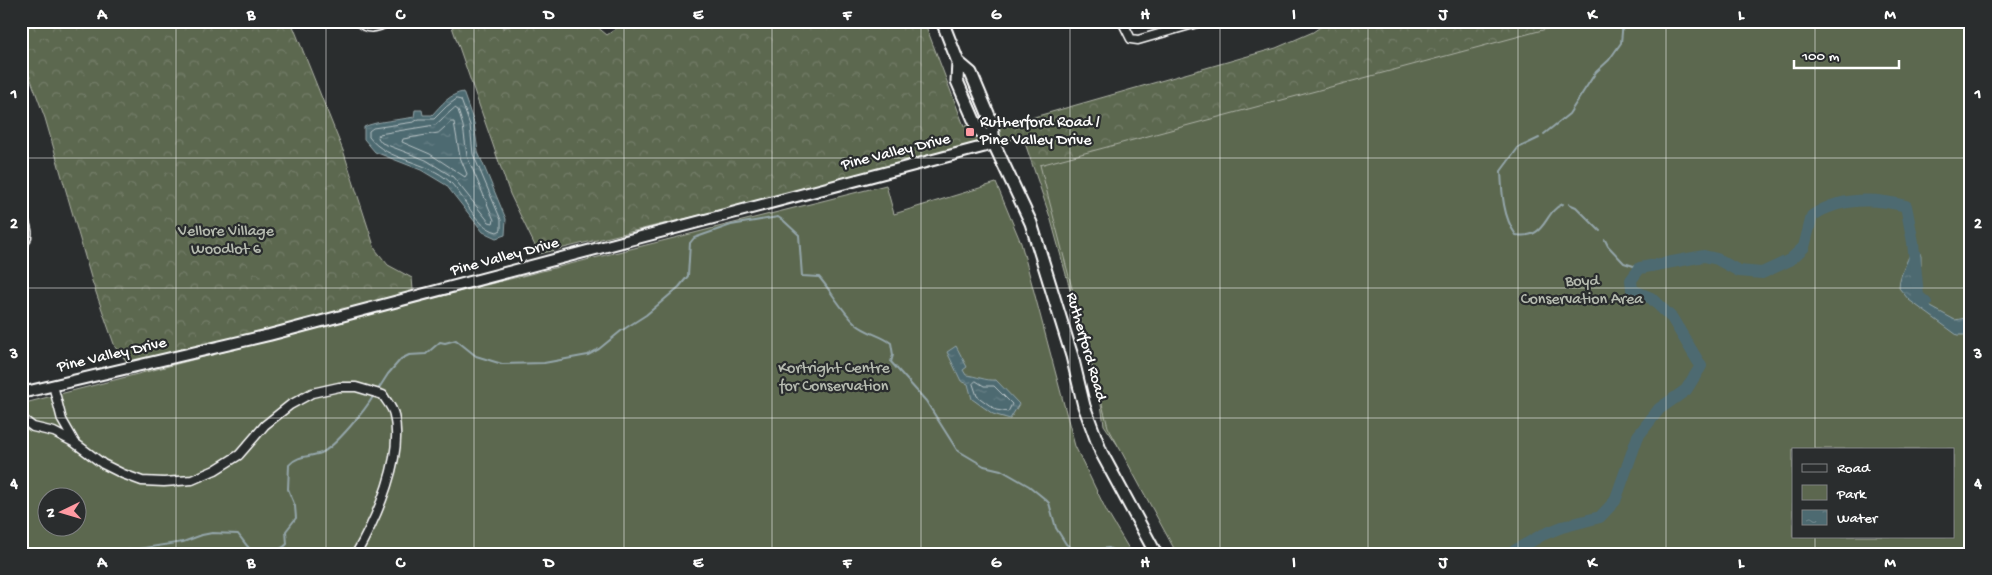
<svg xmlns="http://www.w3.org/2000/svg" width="1992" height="575" viewBox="0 0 1992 575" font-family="'Gochi Hand',sans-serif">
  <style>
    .forest { fill: url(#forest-crowns); stroke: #aeb3a7 }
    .park { fill: #5c674f; stroke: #aeb3a7; fill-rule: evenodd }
    .water { fill: url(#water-ripples); stroke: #94a6aa }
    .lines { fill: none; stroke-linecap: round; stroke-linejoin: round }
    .shore { stroke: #b8c3c6; stroke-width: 1 }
    .stream { stroke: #94a6aa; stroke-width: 2 }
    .river { stroke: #4d6a71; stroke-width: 12 }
    .minor-casing { stroke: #fff; stroke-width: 11 }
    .tertiary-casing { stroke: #fff; stroke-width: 14 }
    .secondary-casing { stroke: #fff; stroke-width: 15 }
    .minor { stroke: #2a2d2e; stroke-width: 8 }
    .tertiary { stroke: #2a2d2e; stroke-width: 10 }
    .secondary { stroke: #2a2d2e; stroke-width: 11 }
    .grid { fill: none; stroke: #fff; stroke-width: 1; stroke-opacity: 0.55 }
    .poi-dot { fill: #ff9aa2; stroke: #2a2d2e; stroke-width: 2 }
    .labels { text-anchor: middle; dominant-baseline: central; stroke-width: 4.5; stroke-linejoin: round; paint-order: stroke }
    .poi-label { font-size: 16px; fill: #fff; stroke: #2a2d2e; text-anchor: start }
    .street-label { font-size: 16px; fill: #fff; stroke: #2a2d2e }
    .park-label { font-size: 16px; fill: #b6bbb0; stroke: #2a2d2e }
    .neatline { fill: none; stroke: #fff; stroke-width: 2 }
    .grid-label { font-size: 16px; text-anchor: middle; font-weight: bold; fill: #fff }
  </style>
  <defs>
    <pattern id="forest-crowns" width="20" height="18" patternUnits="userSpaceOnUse" patternTransform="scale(1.25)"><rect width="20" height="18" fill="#5c674f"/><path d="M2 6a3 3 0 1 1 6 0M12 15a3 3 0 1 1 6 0" fill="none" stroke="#747e69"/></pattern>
    <pattern id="water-ripples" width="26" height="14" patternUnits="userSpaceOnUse" patternTransform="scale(1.25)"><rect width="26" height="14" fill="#4d6a71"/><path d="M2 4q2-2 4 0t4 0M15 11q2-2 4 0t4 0" fill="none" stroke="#688086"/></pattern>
  </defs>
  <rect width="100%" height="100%" fill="#2a2d2e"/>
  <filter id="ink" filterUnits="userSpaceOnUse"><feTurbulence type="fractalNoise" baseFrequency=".02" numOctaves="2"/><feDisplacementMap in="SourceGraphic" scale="10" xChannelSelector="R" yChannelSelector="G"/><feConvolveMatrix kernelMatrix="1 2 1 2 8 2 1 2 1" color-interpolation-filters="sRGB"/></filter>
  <g filter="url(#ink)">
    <path class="forest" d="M21,21H291L344,153L375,249L388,265L412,278L414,301L386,344L152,380L142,370L128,363L115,347L92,281L45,118L21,53Z
      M450,21H497L503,28L523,21H590L607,35L627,21H924L964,126L1013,123L1276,48L1313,32L1329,21H1971L1119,447L1104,425L1100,398L1051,220L1023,137L539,254L510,194Z"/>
    <path class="park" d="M1576,21H1971V554H1177L1108,427L1040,165ZM1793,449H1953V536H1793Z
      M996,183L1021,243L1075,446L1107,512L1132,554H21V404L406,305L886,185L894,214ZM48,498H78V528H48Z"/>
    <path class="water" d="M463,92L474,123L478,152L506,219L505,235L496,238L483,232L446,185L421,170L375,152L364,139V127C376,121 400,120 414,117L415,110H422L423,115H432C441,105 450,94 463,92Z
      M1913,242L1921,255V264L1916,279L1917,290L1931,307L1955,320L1971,317V335H1957L1909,300L1899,288C1899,272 1911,258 1913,242Z
      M956,346L967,367L963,370L966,375C977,376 985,381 996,380L1019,404L1010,419L993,414L972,399L968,384L961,381L947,352Z"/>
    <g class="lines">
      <path class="shore" d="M457,99L461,100L470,125L473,154L501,220V230L497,232C474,226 466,198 450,182C427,160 388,162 369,137V131L373,128L414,122L419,119H434L446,107Z
        M455,108L458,110L463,126L467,156L494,220L493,223L489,222L453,177L426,160L382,143L378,138L379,134L435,125Z
        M451,122H454L460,157L467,174L465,177L430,154L402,142L403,139L438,133Z
        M976,381L984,386H994L1012,404L1008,412L996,410L977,396L973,384Z"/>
      <path class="stream" d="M1544,134L1569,114L1596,72L1609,60L1621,43L1623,21
        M1539,138L1518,148L1501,171C1502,193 1503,217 1516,235C1547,240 1543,212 1563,204
        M1569,204L1576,207L1600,231
        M1605,240L1608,246L1624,263L1640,268
        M379,388L388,374L401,359L409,355L426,354L440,342L445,343L456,340L476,356L502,364L544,363L588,355L599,349L621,331L646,315L679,287L688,276L690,243L694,238L731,225L778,217L784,221L799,235L802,276L819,277C832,292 841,310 856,324C866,333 881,335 891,343L893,355L891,362L926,401L957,450L984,466L1001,470L1029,486L1045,499L1049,503L1056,528L1066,544L1077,552L1109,548L1119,554
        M79,554L138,549L183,542L202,535L212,533L238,534C242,539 247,547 252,551C260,556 281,551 287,544L286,531L296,518L295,506L288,489L289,465C297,455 310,457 321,453C335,447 366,409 374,395"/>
      <path class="river" d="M1509,554L1542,535L1562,527L1600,517L1615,501L1638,436L1659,409L1686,390L1701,366L1672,318L1651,298L1632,290L1631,280L1640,268L1704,256L1717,259L1739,271L1762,273L1790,260L1804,247L1812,216C1840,197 1874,198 1906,206L1913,242L1918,296L1926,303"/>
      <g class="minor-casing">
        <path id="minor" d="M358,21C367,31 378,28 389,21
          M1122,21L1131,39L1138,40L1204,21
          M21,211C25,223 33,237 21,246
          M53,385L62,420L74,441
          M21,418L33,427L54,432L75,443L103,464L123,474L142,481L164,482L192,480L215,470L239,455L265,425L290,405L312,393L339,387H356L383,395C386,401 393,408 394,415C404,457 377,517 356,554"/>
      </g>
      <g class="tertiary-casing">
        <path id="tertiary" d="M21,393L269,335L994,144"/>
      </g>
      <g class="secondary-casing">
        <path id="secondary" d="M942,21L958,62L957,81L978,129L994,144
          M958,62L971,73L992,123L994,144L1031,223L1072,356L1084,406L1101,452L1156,554"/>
      </g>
      <use href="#minor" class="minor"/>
      <use href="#tertiary" class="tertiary"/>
      <use href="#secondary" class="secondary"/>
    </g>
  </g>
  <path class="grid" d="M176,21V554M326,21V554M474,21V554M624,21V554M772,21V554M921,21V554M1070,21V554M1220,21V554M1368,21V554M1518,21V554M1666,21V554M1815,21V449M21,158H1971M21,288H1971M21,418H1971M1815,536V554"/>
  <rect class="poi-dot" x="965" y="127" width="10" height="10" rx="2.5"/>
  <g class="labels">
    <g class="poi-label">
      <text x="980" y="123">Rutherford Road /<tspan x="980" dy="18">Pine Valley Drive</tspan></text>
    </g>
    <g class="street-label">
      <text transform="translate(896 153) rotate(-14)">Pine Valley Drive</text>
      <text transform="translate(505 258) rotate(-15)">Pine Valley Drive</text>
      <text transform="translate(1085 347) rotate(74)">Rutherford Road</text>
      <text transform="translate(112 356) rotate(-13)">Pine Valley Drive</text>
    </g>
    <g class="park-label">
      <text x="226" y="232">Vellore Village<tspan x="226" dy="18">Woodlot 6</tspan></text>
      <text x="1582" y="282">Boyd<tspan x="1582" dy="18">Conservation Area</tspan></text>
      <text x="834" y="369">Kortright Centre<tspan x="834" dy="18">for Conservation</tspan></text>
    </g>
  </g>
  <rect width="1992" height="575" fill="none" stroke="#2a2d2e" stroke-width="55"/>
  <rect x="1792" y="448" width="162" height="90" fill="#2a2d2e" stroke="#7f8182"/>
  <rect x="1802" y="464" width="25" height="8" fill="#2a2d2e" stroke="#7f8182"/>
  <text x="1837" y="472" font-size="15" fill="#ffffff">Road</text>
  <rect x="1802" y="485" width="25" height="15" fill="#5c674f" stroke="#7f8182"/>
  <text x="1837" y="498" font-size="15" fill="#ffffff">Park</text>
  <rect x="1802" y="510" width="25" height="15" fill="url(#water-ripples)" stroke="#7f8182"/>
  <text x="1837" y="522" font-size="15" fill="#ffffff">Water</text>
  <g transform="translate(62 512) rotate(265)"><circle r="24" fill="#2a2d2e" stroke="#7f8182"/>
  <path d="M0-4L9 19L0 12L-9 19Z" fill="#ff9aa2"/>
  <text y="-8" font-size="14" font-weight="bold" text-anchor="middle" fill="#ffffff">N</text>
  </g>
  <path d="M1794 60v8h105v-8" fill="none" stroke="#ffffff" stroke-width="2.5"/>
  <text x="1802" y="60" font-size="15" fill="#ffffff" stroke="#2a2d2e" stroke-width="4" paint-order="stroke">100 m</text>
  <rect x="28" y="28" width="1936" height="520" class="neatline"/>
  <g class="grid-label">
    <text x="102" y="19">A</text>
    <text x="251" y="19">B</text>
    <text x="400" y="19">C</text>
    <text x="549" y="19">D</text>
    <text x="698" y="19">E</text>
    <text x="847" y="19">F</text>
    <text x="996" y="19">G</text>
    <text x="1145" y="19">H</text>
    <text x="1294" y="19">I</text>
    <text x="1443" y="19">J</text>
    <text x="1592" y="19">K</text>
    <text x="1741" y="19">L</text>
    <text x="1890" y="19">M</text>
    <text x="14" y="98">1</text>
    <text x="1978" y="98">1</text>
    <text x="14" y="228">2</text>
    <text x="1978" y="228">2</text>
    <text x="14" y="358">3</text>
    <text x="1978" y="358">3</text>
    <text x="14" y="488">4</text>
    <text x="1978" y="488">4</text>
    <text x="102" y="567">A</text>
    <text x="251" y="567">B</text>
    <text x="400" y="567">C</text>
    <text x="549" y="567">D</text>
    <text x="698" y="567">E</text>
    <text x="847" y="567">F</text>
    <text x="996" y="567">G</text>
    <text x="1145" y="567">H</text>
    <text x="1294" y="567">I</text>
    <text x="1443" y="567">J</text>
    <text x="1592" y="567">K</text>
    <text x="1741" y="567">L</text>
    <text x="1890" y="567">M</text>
  </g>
</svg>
